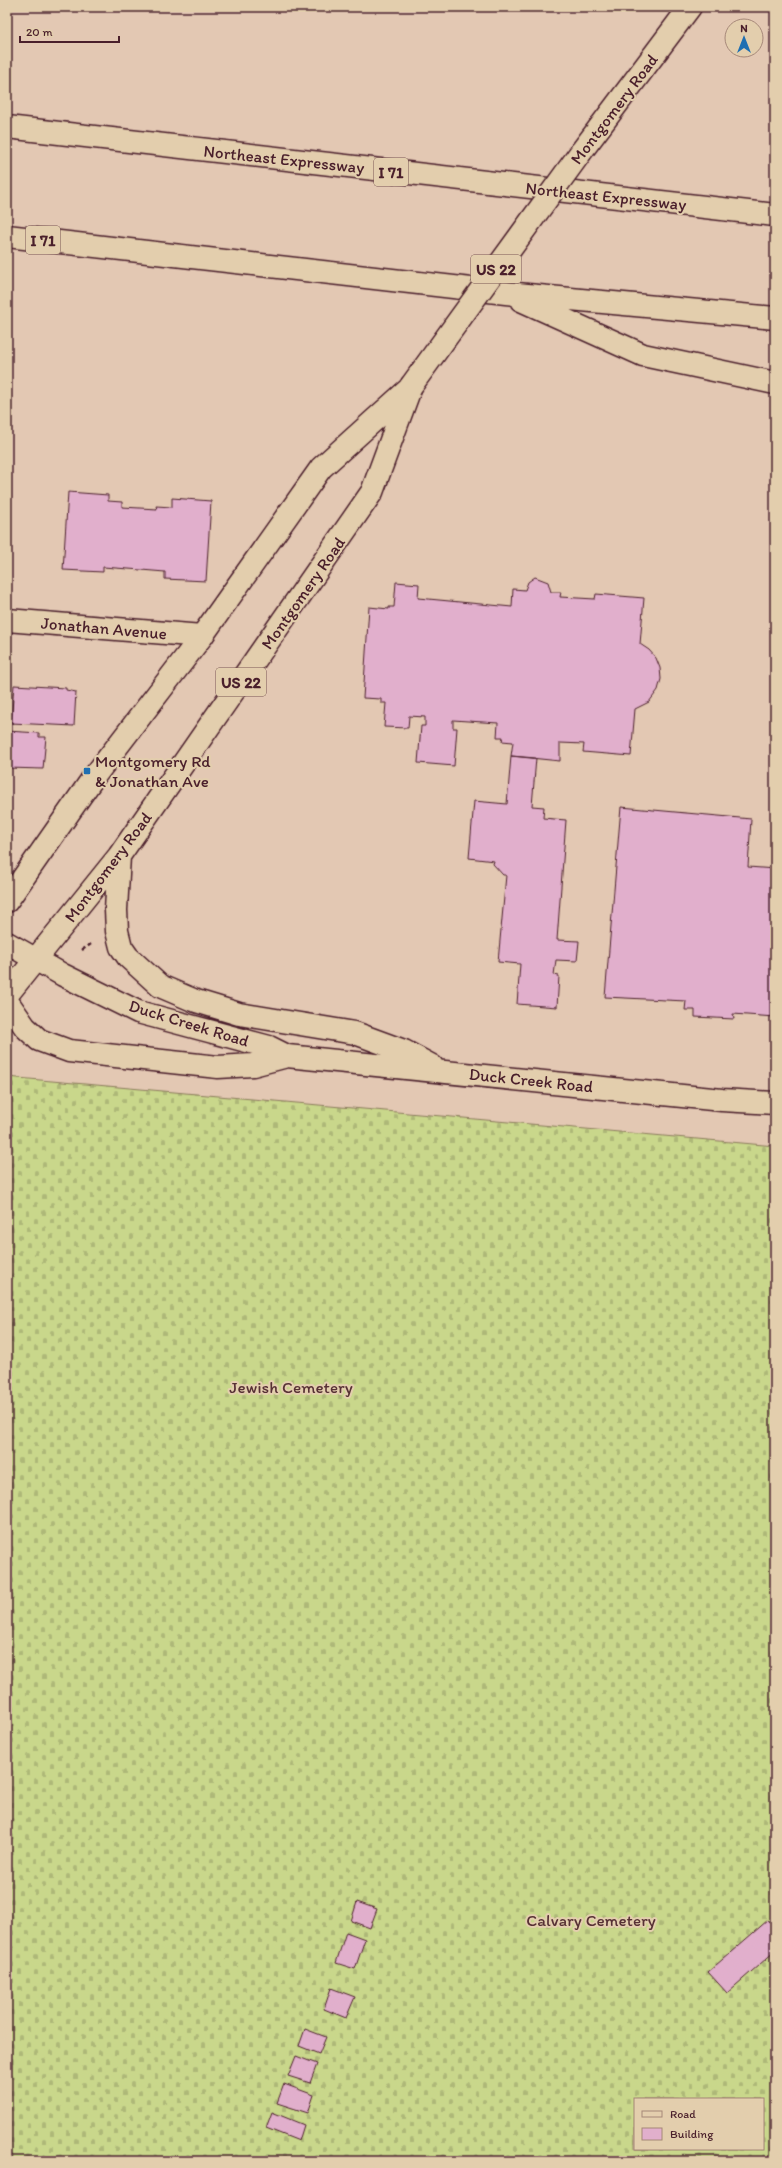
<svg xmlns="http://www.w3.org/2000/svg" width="782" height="2168" viewBox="0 0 782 2168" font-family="Itim,sans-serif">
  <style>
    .cemetery { fill: url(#cemetery-stones); stroke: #8a7b5b; fill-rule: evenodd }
    .building { fill: #e1afcc; stroke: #4a1f2b }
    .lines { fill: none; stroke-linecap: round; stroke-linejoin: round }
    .minor-casing { stroke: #4a1f2b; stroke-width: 25 }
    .major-casing { stroke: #4a1f2b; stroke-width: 25 }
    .highway-casing { stroke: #4a1f2b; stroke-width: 25 }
    .path { stroke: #4a1f2b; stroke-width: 2.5; stroke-dasharray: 4 3; stroke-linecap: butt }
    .minor { stroke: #e3cead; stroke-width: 22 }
    .major { stroke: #e3cead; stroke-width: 22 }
    .highway { stroke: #e3cead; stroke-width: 22 }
    .major-bridge-casing { stroke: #4a1f2b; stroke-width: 25; stroke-linecap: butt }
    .major-bridge { stroke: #e3cead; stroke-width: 22 }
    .poi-dot { fill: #1f6fb2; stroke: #e3cead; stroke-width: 1.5 }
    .labels { text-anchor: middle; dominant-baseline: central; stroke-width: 4; stroke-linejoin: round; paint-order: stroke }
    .shield { fill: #e3cead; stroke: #785452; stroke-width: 1 }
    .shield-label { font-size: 16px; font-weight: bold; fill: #4a1f2b }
    .street-label { font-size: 17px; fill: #4a1f2b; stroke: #e3cead }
    .poi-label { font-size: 17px; fill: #4a1f2b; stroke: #e3cead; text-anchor: start }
    .park-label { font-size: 17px; fill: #573135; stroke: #e3cead }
  </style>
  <defs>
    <pattern id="cemetery-stones" width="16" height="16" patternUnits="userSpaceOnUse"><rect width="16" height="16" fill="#c9d78b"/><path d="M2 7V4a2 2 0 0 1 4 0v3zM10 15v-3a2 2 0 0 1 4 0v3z" fill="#aeb878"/></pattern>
  </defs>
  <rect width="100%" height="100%" fill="#e3c8b3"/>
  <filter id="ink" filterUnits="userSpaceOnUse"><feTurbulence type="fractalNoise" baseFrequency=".025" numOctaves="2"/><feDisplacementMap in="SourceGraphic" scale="8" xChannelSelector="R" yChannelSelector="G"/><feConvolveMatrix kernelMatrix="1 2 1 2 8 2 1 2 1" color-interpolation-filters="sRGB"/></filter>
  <g filter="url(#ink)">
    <path class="cemetery" d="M7,1077L775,1146V2161H7ZM635,2099H763V2149H635Z"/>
    <path class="building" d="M68,492L108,495V501L122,502V507L157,509L156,506L172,507V498L211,501L206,581L165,579V572L141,570L103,567V572L63,570Z
      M535,577L548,582L551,592H561L560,597L595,599L596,594L644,598L640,644L649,650L656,658L660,668L661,679L658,690L649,702L635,709L631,756L583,752L584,744L560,743V761L511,756L513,742L502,741L503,737H497L498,723L453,720V728H457L454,766L418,763L421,726H425V717L409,716L408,728L384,727L386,703H381V699L363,698L369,607L389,609V607H394L396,582L419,584L418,598L512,607L513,589L525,590L528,582Z
      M14,685L66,688V690L76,692L74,726L11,723Z
      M7,731L39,733V737H46L43,769L7,768Z
      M511,756L536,758L532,806L544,807L543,818L566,820L557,940L579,941L577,961L556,960L554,975L559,976L557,1007L517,1004L520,964L498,962L506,875H503L493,864L494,861L469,858L474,801L507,804Z
      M621,807L751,819L748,867L775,869V1017L733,1014L734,1019L695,1017V1010H685L686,1001L605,997Z
      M357,1902L377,1909L370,1928L351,1921Z
      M768,1920L775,1928V1951L727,1993L708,1972Z
      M346,1932L365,1939L355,1969L336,1963Z
      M331,1988L355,1997L346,2018L324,2009Z
      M305,2029L326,2037L319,2054L299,2046Z
      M296,2056L317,2064L310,2083L288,2076Z
      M284,2084L314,2095L308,2113L277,2103Z
      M272,2112L304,2125L299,2141L266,2128Z"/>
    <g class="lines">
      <g class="minor-casing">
        <path id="minor" d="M7,620L202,636"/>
      </g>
      <g class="major-casing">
        <path id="major" d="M581,152L690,7
          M119,856L116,910L117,931L121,947L128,957L160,986L193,1000L239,1014L355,1033L404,1051L432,1066
          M7,901L93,778L202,636L321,468L410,388
          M7,943L63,975L138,1012L269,1047L287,1056L722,1100L775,1103
          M7,995L119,856L372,492L411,386
          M7,1001L25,1027L39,1040L69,1051L218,1067L253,1065L287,1056"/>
      </g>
      <g class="highway-casing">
        <path id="highway" d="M7,127L775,215
          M7,236L506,293L775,318
          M521,300L643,355L775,383"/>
      </g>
      <path class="path" d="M82,950L91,944"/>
      <use href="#minor" class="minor"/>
      <use href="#major" class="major"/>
      <use href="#highway" class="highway"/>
      <g class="major-bridge-casing">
        <path id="major-bridge" d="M411,386L581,152"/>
      </g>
      <use href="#major-bridge" class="major-bridge"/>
    </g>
  </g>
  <rect class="poi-dot" x="83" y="767" width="8" height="8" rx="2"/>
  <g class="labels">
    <g class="shield">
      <rect x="374" y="158" width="34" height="28" rx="3"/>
      <rect x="26" y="226" width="34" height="28" rx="3"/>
      <rect x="471" y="255" width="50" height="28" rx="3"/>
      <rect x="216" y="668" width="50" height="28" rx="3"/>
    </g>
    <g class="shield-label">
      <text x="391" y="172">I 71</text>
      <text x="43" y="240">I 71</text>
      <text x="496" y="269">US 22</text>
      <text x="241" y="682">US 22</text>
    </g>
    <g class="street-label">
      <text transform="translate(614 109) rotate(-53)">Montgomery Road</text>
      <text transform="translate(284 159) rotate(6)">Northeast Expressway</text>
      <text transform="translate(606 196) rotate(6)">Northeast Expressway</text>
      <text transform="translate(303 593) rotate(-55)">Montgomery Road</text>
      <text transform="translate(104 628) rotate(5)">Jonathan Avenue</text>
      <text transform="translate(108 867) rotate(-53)">Montgomery Road</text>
      <text transform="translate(189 1023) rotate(17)">Duck Creek Road</text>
      <text transform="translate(531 1080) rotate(6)">Duck Creek Road</text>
    </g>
    <g class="poi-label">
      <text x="95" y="761">Montgomery Rd<tspan x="95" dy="20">&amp; Jonathan Ave</tspan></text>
    </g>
    <g class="park-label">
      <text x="291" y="1387">Jewish Cemetery</text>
      <text x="591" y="1920">Calvary Cemetery</text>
    </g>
  </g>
  <rect width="782" height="2168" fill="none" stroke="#e3cead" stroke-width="24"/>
  <rect x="12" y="12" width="758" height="2144" fill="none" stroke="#4a1f2b" stroke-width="1.5" filter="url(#ink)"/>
  <rect x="634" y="2098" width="130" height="52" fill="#e3cead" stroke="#a68879"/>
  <rect x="642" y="2111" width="20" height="6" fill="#e3cead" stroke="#a68879"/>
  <text x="670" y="2118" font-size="12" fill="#4a1f2b">Road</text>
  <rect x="642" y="2128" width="20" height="12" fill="#e1afcc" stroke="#a68879"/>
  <text x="670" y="2138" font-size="12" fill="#4a1f2b">Building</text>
  <g transform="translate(744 38)"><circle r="19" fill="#e3cead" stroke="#a68879"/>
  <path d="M0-3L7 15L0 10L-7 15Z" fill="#1f6fb2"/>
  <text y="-6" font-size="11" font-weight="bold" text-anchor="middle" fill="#4a1f2b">N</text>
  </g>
  <path d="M20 36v6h99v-6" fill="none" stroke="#4a1f2b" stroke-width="2"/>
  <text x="26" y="36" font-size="12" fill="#4a1f2b" stroke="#e3cead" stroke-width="3" paint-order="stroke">20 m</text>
</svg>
